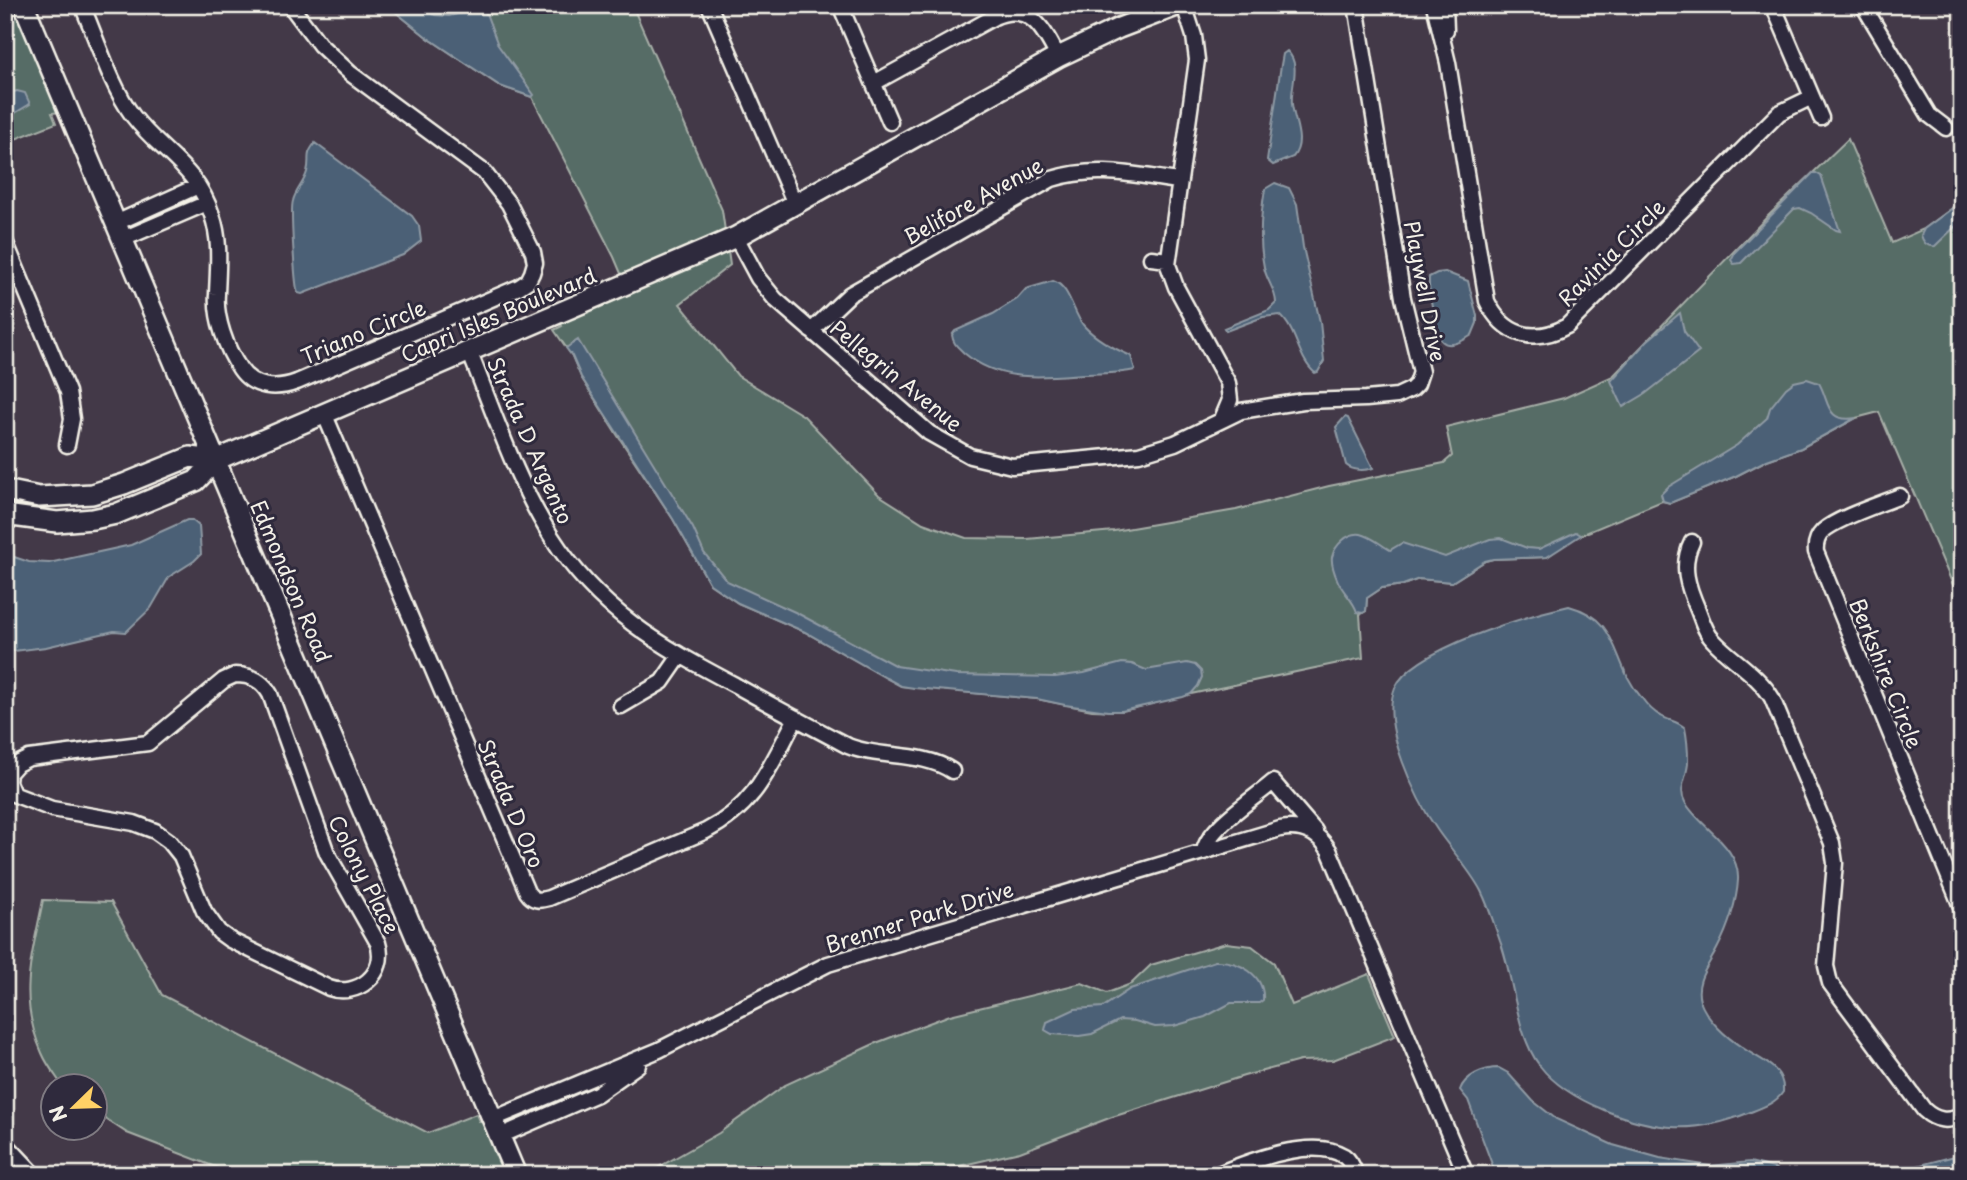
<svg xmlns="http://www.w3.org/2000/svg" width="1967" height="1180" viewBox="0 0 1967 1180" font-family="'Playpen Sans',sans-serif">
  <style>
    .green { fill: #576c66; stroke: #a6aea7; stroke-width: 2 }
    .water { fill: #4b6076; stroke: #8f9aa4; stroke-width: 2 }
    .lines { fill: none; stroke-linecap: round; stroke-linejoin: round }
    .street-casing { stroke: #f4f1e8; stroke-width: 19 }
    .secondary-casing { stroke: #f4f1e8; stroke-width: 24 }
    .street { stroke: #2f2a3d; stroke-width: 14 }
    .secondary { stroke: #2f2a3d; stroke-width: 19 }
    .labels { text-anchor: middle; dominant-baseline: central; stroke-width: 6; stroke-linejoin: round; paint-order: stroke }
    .street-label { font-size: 21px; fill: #f4f1e8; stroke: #2f2a3d }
  </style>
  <rect width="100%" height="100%" fill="#433948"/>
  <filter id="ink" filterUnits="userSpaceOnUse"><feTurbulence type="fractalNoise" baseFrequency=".0143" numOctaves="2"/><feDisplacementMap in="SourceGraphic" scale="14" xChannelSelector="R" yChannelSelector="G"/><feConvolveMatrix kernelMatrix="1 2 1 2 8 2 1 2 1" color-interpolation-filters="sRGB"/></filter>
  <g filter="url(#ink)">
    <path class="green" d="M5,5H16L61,112L52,113L56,123L5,143Z
      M387,5H632L722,210L730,265L680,304L738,376L804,416L879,495L923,523L966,538L1027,539L1114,531L1236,510L1329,486L1444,463L1452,456L1446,427L1564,398L1613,376L1768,216L1848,139L1892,243L1924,229L1962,201V606L1879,412L1856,418L1801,448L1767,460L1736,476L1670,503L1662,501L1571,539L1547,557L1493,559L1485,561L1452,582L1419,579L1403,585L1382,588L1367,598L1366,611L1360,614L1363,658L1191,694L1122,711L1092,710L1037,699L901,686L805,632L738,603L710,584L673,519L618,436L581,377L572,356L554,330L562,326L559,320L628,290L614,257L532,97L500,86L428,38Z
      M43,900L111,902L162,995L428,1133L476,1114L479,1121L485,1119L508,1175H236L127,1133L95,1112L94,1086L62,1085C55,1075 47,1065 42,1053C17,997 32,957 43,900Z
      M1226,943L1252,946L1274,963L1292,1005L1369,974L1395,1036L1333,1060L1300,1061L1244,1076L1112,1117L1020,1152L942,1170L933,1175H645L719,1133L785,1085L876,1043L950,1015L1082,983L1107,993L1131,984L1151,965Z"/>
    <path class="water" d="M387,5H430L429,12L435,15L449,16L484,8L498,45L534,95L532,97L500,86L428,38Z
      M1287,51C1302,65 1290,87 1292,104C1294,122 1306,141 1293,157L1273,165L1267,160L1281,65L1283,54Z
      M17,91L25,93L30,104L5,119V94Z
      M315,143L412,216L419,226L421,241L403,255L302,294L298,293C295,287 290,209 293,201C295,191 304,183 307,172C311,157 304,157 315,143Z
      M1813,173H1816L1821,176L1840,231L1836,230L1811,213L1800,208L1794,209L1741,263L1734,264L1731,260L1735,252Z
      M1275,183L1289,188L1297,204L1303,247L1320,322L1324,361L1318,372L1315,373C1298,359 1297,330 1280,315L1263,317L1226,331L1224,328L1269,310L1276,303C1276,290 1266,280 1264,267C1259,243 1261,212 1265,189Z
      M1962,201V220L1935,246C1927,247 1923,243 1921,235L1924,229Z
      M1445,272L1468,281L1477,316V323L1472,335C1441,356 1437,339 1433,312C1431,300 1428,289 1429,277L1437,273Z
      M1053,281C1070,286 1073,314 1084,326C1096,339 1115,349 1131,356L1135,370C1119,374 1101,373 1085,374C1041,377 1000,383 964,353C958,347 953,344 952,335L955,331L993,314L1017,299L1026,289Z
      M1680,313L1684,331L1699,352L1645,394L1623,407L1611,381L1647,341Z
      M578,340L693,528L704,553L727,581L797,613L896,666L956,675L1055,677L1084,673L1122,663L1132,664L1146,670L1187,663L1195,665L1201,671L1202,677L1198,686L1191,694L1183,697L1122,711H1108L1065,705L1037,699L914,688L901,686L886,678L805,632L738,603L710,584L673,519L581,377L572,356L566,348Z
      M1807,379L1819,383C1830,402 1825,423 1856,418L1801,448L1767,460L1736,476L1670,503L1663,501L1661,494L1668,487L1737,445L1767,418L1770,408L1786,388L1794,382Z
      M1345,417L1348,418L1373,468C1365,471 1353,471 1346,465L1336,427Z
      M187,520H192L199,526L201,554L194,561L169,577L151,608L126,632L114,631L46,647L5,652V554L29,562L49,563L131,545Z
      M1576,532L1581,535L1547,557L1493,559L1485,561L1452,582L1419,579L1403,585L1382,588L1367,598L1366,611L1363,613L1357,612C1353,599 1342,592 1337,579C1334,572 1331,564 1332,557C1335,545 1348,532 1361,534C1371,536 1381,545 1390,550L1402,543L1445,557L1490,539L1501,538L1527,548L1539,549Z
      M1569,606C1622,620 1611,663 1641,697C1646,704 1653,712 1661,716C1669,721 1678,721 1685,728C1687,738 1688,751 1688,760C1689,775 1677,788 1685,802C1700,828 1740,846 1738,880C1737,901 1728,928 1718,947C1710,964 1694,980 1700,1001C1707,1020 1726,1037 1743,1048C1760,1060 1785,1067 1783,1092C1775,1104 1761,1108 1748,1113C1696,1134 1655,1131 1604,1110C1580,1100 1556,1087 1540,1066C1516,1036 1514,978 1500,941C1494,924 1489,907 1481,891C1470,870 1452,851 1438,831C1416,800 1380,725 1395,688C1412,649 1529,615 1569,606Z
      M1215,961C1239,960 1265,975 1263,1000L1259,1003H1231L1205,1017L1174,1026L1155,1027L1135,1021L1120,1020L1092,1034L1079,1036L1052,1034L1045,1030L1047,1022L1075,1009L1103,1007L1130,989Z
      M1499,1068L1508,1073L1533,1101L1556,1119L1613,1145L1660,1158L1710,1166L1750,1162L1774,1168L1784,1175H1496L1468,1100L1460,1090C1465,1076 1483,1068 1499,1068Z
      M1962,1154V1172L1956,1175H1883Z"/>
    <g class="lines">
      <g class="street-casing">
        <path id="street" d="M82,5C97,40 111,86 133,116C161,153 196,166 212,215C221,241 218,266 217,294C215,318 226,348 240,369C253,388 276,390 297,382L519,287L528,281L532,273L535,263L533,252L509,204L484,172L351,74L320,45L290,5
          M709,5L795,204
          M840,5L890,122
          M1184,5L1194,36L1197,60L1168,265L1176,287L1228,383L1230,400L1222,419
          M1434,5L1448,63L1487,301C1503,335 1533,345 1567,326L1779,113L1812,97
          M1445,5L1446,30
          M1773,5L1821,118
          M1863,5L1929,115L1946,128
          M874,83L994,17C1029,1 1044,29 1058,57
          M116,223L198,186
          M736,237L758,278L775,299L929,433L970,456L1012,466L1139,454L1175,443L1241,411L1303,401L1366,399L1397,396L1412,389L1417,384L1421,372L1403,298L1356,5
          M123,239L207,203
          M5,241L68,392L72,419L67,445
          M1151,258L1168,260
          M811,331L850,294L1052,179C1095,165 1135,175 1178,181
          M469,351C494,412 516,481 551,536C599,611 659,645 735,685C772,706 810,726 848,746C881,759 922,751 952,771
          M324,413L527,892C533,901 539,901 549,898L706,831C757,805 770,766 796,718
          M1900,496C1881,504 1837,518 1823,531C1817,537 1815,543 1816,552L1962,909
          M1692,542C1680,566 1688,587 1698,610C1702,620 1705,632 1713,640C1731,660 1758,674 1772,698L1832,843L1835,863L1826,966L1830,983L1924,1110C1936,1121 1947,1122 1962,1116
          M235,675C251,675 262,680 270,694L327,853L378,943C388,974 357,998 329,988L230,940L219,932L204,911L181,856L169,841L155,831L134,823L52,809L13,794L8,782L9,773L17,764L29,758L148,743L224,680Z
          M621,706L662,682L680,656
          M1204,852C1206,829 1255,798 1273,782L1315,831
          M493,1119L659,1050L828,964L1280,829C1302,825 1318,832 1329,850L1466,1175
          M500,1136L597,1094L638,1065
          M5,1143L35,1175
          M1216,1175C1247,1162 1313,1136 1344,1156C1351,1161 1353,1168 1356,1175"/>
      </g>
      <g class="secondary-casing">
        <path id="secondary" d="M24,5L516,1175
          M5,490L39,497L92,494L124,484L190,457L216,460
          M5,515L57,522L93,519L116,514L196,481L216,460L736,237L1058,57L1119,28L1179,5"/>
      </g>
      <use href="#street" class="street"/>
      <use href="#secondary" class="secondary"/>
    </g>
  </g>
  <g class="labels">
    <g class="street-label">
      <text transform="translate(973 200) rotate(-29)">Belifore Avenue</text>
      <text transform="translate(1611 252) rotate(-45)">Ravinia Circle</text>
      <text transform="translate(1426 291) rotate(79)">Playwell Drive</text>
      <text transform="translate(498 314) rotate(-23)">Capri Isles Boulevard</text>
      <text transform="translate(363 331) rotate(-23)">Triano Circle</text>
      <text transform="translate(897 375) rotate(39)">Pellegrin Avenue</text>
      <text transform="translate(531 440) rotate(66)">Strada D Argento</text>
      <text transform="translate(292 581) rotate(67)">Edmondson Road</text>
      <text transform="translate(1887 673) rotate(68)">Berkshire Circle</text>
      <text transform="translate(512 803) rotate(67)">Strada D Oro</text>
      <text transform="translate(365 874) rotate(63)">Colony Place</text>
      <text transform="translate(919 916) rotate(-17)">Brenner Park Drive</text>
    </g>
  </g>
  <rect width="1967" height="1180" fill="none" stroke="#2f2a3d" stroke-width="28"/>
  <rect x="14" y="14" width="1939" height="1152" fill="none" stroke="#f4f1e8" stroke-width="2.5" filter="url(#ink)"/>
  <g transform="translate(74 1107) rotate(247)"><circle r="33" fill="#2f2a3d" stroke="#7e7a81" stroke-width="2"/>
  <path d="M0-5L12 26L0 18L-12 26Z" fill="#ffd166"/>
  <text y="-10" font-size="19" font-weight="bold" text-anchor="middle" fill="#f4f1e8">N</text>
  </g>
</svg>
